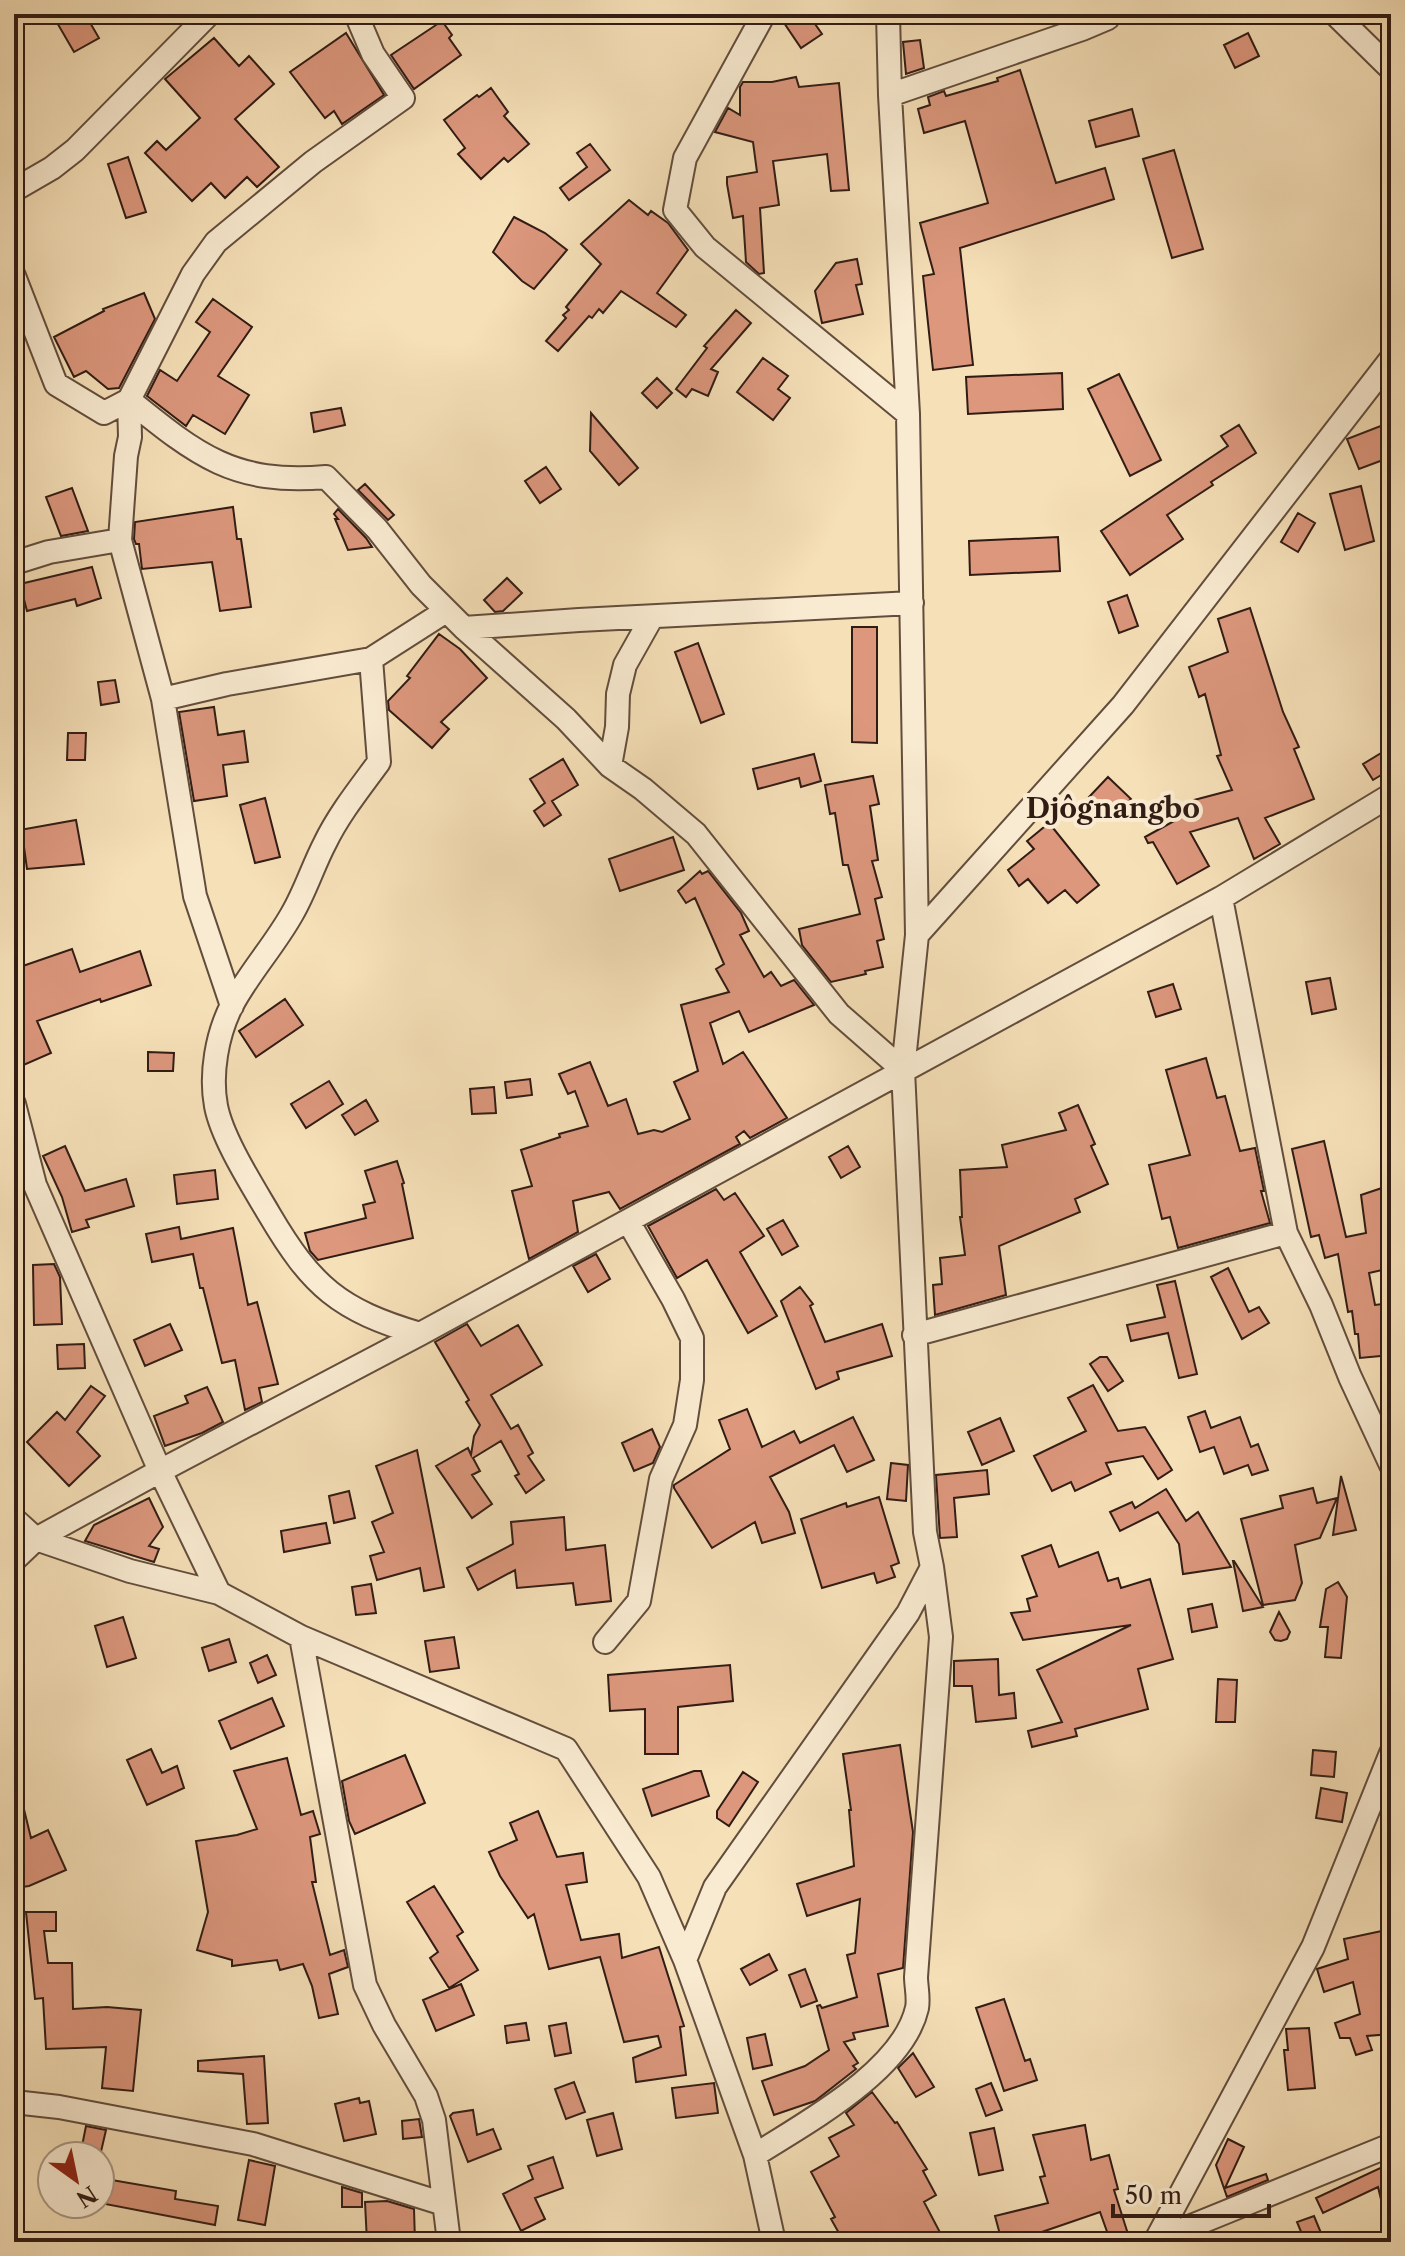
<svg xmlns="http://www.w3.org/2000/svg" width="1405" height="2256" viewBox="0 0 1405 2256" font-family="'Libre Caslon Text',serif">
  <style>
    .building { fill: #dc977d; stroke: #311c14; stroke-width: 2 }
    .lines { fill: none; stroke-linecap: round; stroke-linejoin: round }
    .minor-casing { stroke: #624d3d; stroke-width: 26 }
    .minor { stroke: #f9ebd1; stroke-width: 22 }
    .labels { text-anchor: middle; dominant-baseline: central; stroke-width: 8; stroke-linejoin: round; paint-order: stroke }
    .quarter-label { font-size: 28px; font-weight: bold; fill: #311c14; stroke: #f9ebd1 }
  </style>
  <rect width="100%" height="100%" fill="#f6e0b8"/>
  <filter id="stains"><feTurbulence type="fractalNoise" baseFrequency=".0025" numOctaves="4"/><feColorMatrix values="0 0 0 0 .2 0 0 0 0 .09 0 0 0 0 .02 0 0 0 .5 -.17"/></filter>
  <radialGradient id="worn" r=".72"><stop offset=".6" stop-color="#630" stop-opacity="0"/><stop offset="1" stop-color="#630" stop-opacity=".3"/></radialGradient>
  <path class="building" d="M52,14H85L99,38L74,52Z
    M778,14H808L822,34L801,48Z
    M442,21L452,35L449,38L461,55L414,89L391,55Z
    M346,33L384,95L342,124L334,111L325,118L290,72Z
    M1248,33L1259,56L1235,68L1224,45Z
    M214,38L239,66L249,56L274,84L235,119L279,167L257,187L247,177L225,198L211,183L192,201L145,153L157,141L166,150L200,118L165,79Z
    M920,40L924,68L906,74L903,42Z
    M1020,70L1056,183L1105,168L1114,199L960,248L973,365L933,370L923,276L934,274L920,223L988,203L965,121L924,133L918,109L930,105L928,97L944,91L946,96L998,81L997,78Z
    M796,77L799,87L839,83L849,190L831,191L827,154L773,161L779,205L760,208L764,273L759,274L746,262L743,216L733,218L727,184V177L757,172L753,142L715,132L728,108L740,115V87L743,82H772Z
    M491,88L508,112L504,116L529,144L508,162L504,158L481,179L458,154L465,148L444,120L477,95L479,97Z
    M1132,109L1139,136L1096,147L1089,121Z
    M590,144L610,170L569,200L560,188L587,167L577,153Z
    M1174,150L1203,249L1172,258L1143,159Z
    M128,157L146,212L126,218L108,164Z
    M629,200L648,215L651,211L668,223L688,250L657,293L686,315L676,327L621,291L603,313L599,309L592,318L589,316L558,351L546,341L566,318L563,315L569,310L566,307L601,264L581,244Z
    M514,217L545,233L567,250L534,289L522,281L493,252Z
    M857,259L862,284L856,285L863,314L822,323L815,291L836,263Z
    M144,293L155,319L119,388L108,389L86,371L74,377L54,337L104,311L103,309Z
    M213,299L252,327L218,376L249,395L225,434L193,415L186,426L147,396L160,370L177,381L210,332L196,322Z
    M736,310L751,323L711,369L718,372L708,396L692,389L686,397L676,389L707,348L704,346Z
    M763,358L788,376L778,389L790,398L773,420L737,392Z
    M1062,373L1063,409L968,414L966,377Z
    M1119,374L1161,460L1130,476L1088,389Z
    M657,378L672,393L657,408L642,393Z
    M341,408L345,425L314,432L311,413Z
    M591,413L638,468L619,485L590,451Z
    M1391,422V457L1359,469L1347,439Z
    M1239,425L1256,453L1211,482L1213,485L1167,515L1183,539L1130,575L1101,531L1228,446L1221,436Z
    M546,467L561,489L540,503L525,481Z
    M365,484L394,515L388,520L358,490Z
    M1361,486L1374,541L1345,550L1330,494Z
    M72,488L88,531L61,536L46,497Z
    M233,507L237,539H241L251,607L220,611L212,562L142,569L139,544H136L134,539L135,522Z
    M338,509L366,538L372,547L348,550L335,519H338L334,514Z
    M1298,513L1315,523L1298,552L1281,542Z
    M1058,537L1060,571L970,575L969,541Z
    M92,567L101,598L77,606L75,599L27,611L20,584Z
    M507,578L522,593L503,611L495,612L484,600Z
    M1127,595L1138,626L1119,633L1108,602Z
    M1250,608L1283,712L1299,747L1294,749L1314,799L1265,818L1280,844L1254,859L1238,818L1190,832L1209,866L1177,884L1153,842L1148,843L1145,837L1196,809L1194,800L1232,790L1217,756L1221,755L1205,694L1199,697L1189,667L1228,652L1218,619Z
    M852,627H877V743L852,742Z
    M439,634L460,649L487,678L441,722L449,729L432,748L389,710L388,701L410,678L407,676Z
    M698,643L724,714L701,723L675,652Z
    M115,680L119,702L101,705L98,682Z
    M214,707L218,735L244,731L248,762L223,765L227,796L194,801L179,712Z
    M68,733H86L85,760H67Z
    M1391,747V769L1373,780L1363,764Z
    M814,754L821,781L801,787L799,778L758,789L753,769Z
    M563,759L578,785L552,801L561,815L544,826L534,811L545,803L530,779Z
    M873,776L879,804L870,806L878,860L872,861L882,897L875,899L884,939L877,941L883,967L865,971L866,974L831,982L802,945L799,929L860,914L848,865H843L835,813L830,814L825,785Z
    M1108,777L1131,799L1112,819L1089,797Z
    M265,798L280,857L255,863L240,805Z
    M76,820L84,864L27,869L24,847L14,848V831Z
    M1049,823L1099,885L1077,903L1065,890L1048,903L1028,879L1019,886L1008,870L1034,849L1027,841Z
    M673,837L684,870L620,891L609,859Z
    M700,871L702,874L708,871L741,913L749,931L740,935L764,977L771,972L781,986L794,980L814,1005L749,1032L739,1011L710,1023L723,1064L743,1052L787,1118L750,1138L744,1131L736,1137L740,1144L620,1209L609,1192L573,1201L578,1232L529,1259L512,1191L532,1186L521,1150L560,1137L559,1134L588,1126L575,1091L568,1094L559,1074L590,1062L608,1106L626,1099L638,1134L654,1130L662,1132L690,1119L674,1082L698,1071L681,1005L729,992L716,969L724,964L695,898L686,903L678,891Z
    M72,949L80,972L140,951L151,985L101,1002L100,999L37,1021L51,1053L19,1067L14,1056V969Z
    M1330,978L1336,1009L1312,1014L1306,982Z
    M1173,984L1181,1009L1156,1017L1148,992Z
    M285,999L303,1025L256,1057L239,1031Z
    M148,1052L174,1053L173,1071H148Z
    M1206,1058L1217,1098L1225,1096L1240,1151L1255,1148L1264,1191H1261L1270,1223L1178,1248L1170,1217L1162,1219L1149,1165L1190,1155L1166,1070Z
    M530,1079L532,1095L507,1098L505,1082Z
    M329,1081L343,1104L306,1128L291,1104Z
    M494,1087L496,1113L472,1114L470,1089Z
    M366,1100L378,1121L355,1135L342,1115Z
    M1078,1105L1095,1144L1091,1146L1108,1184L1075,1199L1080,1212L999,1246L1006,1295L935,1315L933,1285L942,1284L940,1258L965,1255L960,1217H962L960,1170L1007,1167L1002,1145L1066,1130L1059,1113Z
    M1324,1141L1346,1237L1366,1233L1361,1195L1391,1185V1268L1369,1273L1375,1305L1391,1303V1355L1360,1358L1358,1334H1355L1352,1311L1348,1312L1338,1254L1325,1258L1319,1235L1311,1237L1292,1149Z
    M65,1146L85,1191L126,1179L134,1206L86,1220L89,1227L72,1232L62,1197L43,1156Z
    M848,1146L860,1167L841,1178L829,1157Z
    M397,1161L404,1183L402,1184L413,1238L318,1260L310,1251L305,1233L366,1218L363,1205L375,1202L365,1171Z
    M215,1170L218,1199L177,1204L174,1175Z
    M716,1189L724,1200L735,1193L764,1236L740,1252L777,1316L748,1333L707,1260L677,1278L648,1226Z
    M783,1220L798,1246L782,1255L767,1229Z
    M179,1227L181,1239L233,1228L248,1305L257,1302L278,1384L259,1388L262,1402L245,1410L235,1360L222,1363L203,1288H200L193,1254L152,1262L146,1234Z
    M596,1254L610,1279L588,1292L573,1266Z
    M54,1264L60,1277L62,1324L34,1325L33,1265Z
    M1228,1268L1249,1312L1259,1307L1269,1323L1242,1339L1211,1277Z
    M1175,1281L1197,1374L1179,1378L1168,1333L1131,1341L1127,1325L1165,1317L1157,1285Z
    M800,1287L813,1304L810,1306L825,1342L882,1324L892,1356L837,1372L839,1379L816,1389L781,1301Z
    M170,1324L182,1350L145,1366L134,1340Z
    M467,1324L481,1346L518,1325L542,1365L491,1395L511,1429L518,1425L533,1453L528,1456L544,1480L526,1493L515,1476L519,1474L501,1441L473,1458L480,1471L472,1475L492,1504L472,1518L436,1466L468,1448L471,1455L474,1436L480,1425L466,1402L469,1400L435,1342Z
    M84,1344L85,1368L58,1369L57,1345Z
    M1100,1357H1107L1123,1381L1108,1391L1090,1364Z
    M1093,1385L1118,1431L1145,1427L1172,1470L1158,1479L1143,1456L1106,1463L1111,1474L1075,1491L1071,1482L1052,1491L1034,1456L1086,1431L1068,1398Z
    M91,1386L105,1396L77,1432L100,1456L69,1486L27,1442L57,1412L65,1420Z
    M207,1387L223,1422L202,1433L165,1446L154,1416L188,1403L185,1396Z
    M747,1409L762,1447L794,1431L800,1443L853,1417L874,1460L847,1472L834,1445L770,1477L789,1512L795,1533L762,1543L755,1522L712,1548L674,1488V1485L730,1449L719,1420Z
    M1205,1411L1211,1428L1240,1417L1251,1447L1258,1444L1268,1470L1252,1475L1248,1465L1224,1474L1214,1447L1200,1452L1188,1417Z
    M1000,1418L1014,1451L982,1465L968,1432Z
    M652,1429L660,1447L653,1463L634,1471L622,1443Z
    M417,1450L444,1587L424,1591L420,1568L377,1580L370,1556L384,1552L372,1522L393,1513L376,1466Z
    M891,1463L908,1465L906,1501L887,1499Z
    M987,1470L989,1494L954,1498L957,1537L940,1538L936,1475Z
    M1341,1476L1356,1530L1333,1535Z
    M1313,1488L1317,1503L1337,1498L1320,1538L1295,1545L1302,1583L1295,1600L1263,1605L1241,1519L1283,1508L1280,1496Z
    M1166,1489L1186,1521L1198,1512L1231,1567L1183,1574L1179,1544L1158,1512L1120,1531L1110,1512L1132,1502L1135,1508Z
    M349,1491L355,1518L334,1523L329,1496Z
    M879,1497L899,1563L891,1566L895,1577L877,1583L874,1573L822,1588L801,1519L846,1503L847,1507Z
    M149,1498L163,1527L149,1546L159,1549L154,1562L85,1541L94,1525Z
    M564,1517L566,1550L605,1545L611,1601L576,1605L573,1583L517,1588L515,1570L478,1590L467,1568L513,1544L511,1522Z
    M326,1523L330,1543L284,1552L281,1531Z
    M1051,1545L1059,1567L1098,1552L1108,1581L1118,1578L1121,1588L1150,1579L1173,1659L1138,1669L1148,1709L1075,1729L1077,1736L1032,1747L1028,1731L1062,1722L1037,1670L1131,1625L1023,1640L1011,1613L1030,1611L1027,1599L1037,1596L1022,1556Z
    M1233,1561H1234L1263,1607L1243,1611Z
    M1338,1582L1347,1597L1341,1658L1325,1657L1328,1627H1320L1326,1589Z
    M371,1584L376,1613L356,1615L352,1587Z
    M1212,1604L1217,1627L1192,1632L1188,1609Z
    M1279,1612L1290,1632L1287,1639L1281,1641L1275,1640L1270,1632Z
    M123,1617L136,1658L107,1667L95,1626Z
    M454,1637L459,1668L430,1672L425,1641Z
    M229,1639L236,1662L209,1671L202,1648Z
    M267,1655L276,1675L258,1683L250,1663Z
    M998,1659L999,1695L1014,1693L1016,1718L976,1722L972,1686H954V1661Z
    M730,1665L733,1701L678,1707V1754H645V1709L610,1711L608,1675Z
    M1218,1679L1237,1680L1235,1722H1216Z
    M272,1698L284,1726L231,1749L219,1721Z
    M900,1745L913,1832L903,1968L878,1974L888,2026L853,2033L855,2039L844,2042L858,2063L853,2066L856,2069L815,2101L774,2115L762,2081L805,2066L829,2050L817,2006L820,2005L822,2008L857,1997L847,1955L855,1953L860,1899L807,1916L797,1884L854,1866L849,1810H851L843,1754Z
    M151,1749L162,1773L177,1766L184,1788L147,1805L127,1760Z
    M1313,1750L1336,1752L1334,1777L1311,1775Z
    M405,1755L425,1803L355,1834L349,1821L342,1781Z
    M287,1758L301,1815L313,1811L320,1834L310,1837L316,1882H312L330,1955L344,1950L348,1967L329,1974L338,2014L319,2018L312,1986L303,1964L280,1970L277,1960L232,1966V1960L197,1950L208,1912L196,1841L237,1835L257,1829L234,1771Z
    M694,1771H701L709,1796L652,1816L643,1789Z
    M743,1772L758,1782L729,1826L717,1818V1811Z
    M1321,1788L1347,1793L1342,1822L1316,1818Z
    M20,1793L31,1838L48,1830L66,1870L29,1886L14,1888V1794Z
    M538,1811L557,1857L583,1853L587,1882L566,1885L581,1940L619,1934L622,1958L659,1947L684,2026L680,2027L686,2075L636,2082L633,2058L661,2047L658,2036L624,2042L600,1957L549,1969L534,1914L528,1918L500,1876L489,1852L517,1840L510,1823Z
    M434,1886L463,1932L457,1936L478,1970L449,1988L430,1958L438,1952L407,1902Z
    M26,1912H56V1931H44L48,1963H72L73,2009L107,2007L141,2010L133,2091L102,2088L106,2047L46,2049L43,1998L35,1999Z
    M1391,1929V2034L1367,2036L1372,2050L1356,2055L1350,2038H1340L1335,2023L1360,2014L1353,1982L1324,1992L1317,1969L1348,1959L1344,1939Z
    M769,1954L777,1970L750,1985L741,1969Z
    M805,1969L817,2001L801,2007L789,1975Z
    M461,1984L474,2015L436,2031L423,2000Z
    M1004,1999L1025,2061L1030,2059L1037,2080L1004,2091L976,2008Z
    M526,2023L529,2040L507,2043L505,2026Z
    M566,2023L571,2053L555,2056L549,2026Z
    M1309,2028L1315,2088L1288,2090L1284,2050H1288L1286,2029Z
    M765,2034L772,2065L753,2069L747,2038Z
    M913,2053L934,2087L916,2097L898,2068Z
    M264,2056L268,2123L247,2124L243,2074L198,2071V2061Z
    M574,2082L585,2112L566,2119L555,2089Z
    M714,2083L718,2113L676,2118L672,2088Z
    M991,2083L1002,2110L986,2116L976,2089Z
    M872,2092L895,2123L897,2122L927,2169L923,2171L936,2195L924,2202L945,2242H844L831,2219L835,2217L811,2172L839,2156L829,2138L854,2125L846,2113Z
    M359,2098L360,2103L369,2101L376,2134L344,2141L335,2104Z
    M473,2110L477,2135L493,2129L501,2149L468,2162L450,2116L453,2113Z
    M613,2113L622,2149L597,2156L587,2120Z
    M419,2119L422,2137L403,2139L402,2121Z
    M1085,2125L1091,2160L1109,2155L1118,2189L1114,2190L1128,2234L1110,2240L1100,2212L1036,2234L1037,2242H1002L995,2216L1048,2203L1040,2177L1045,2176L1033,2135Z
    M86,2126L106,2130L100,2156H80Z
    M994,2128L1003,2170L979,2175L970,2133Z
    M1228,2139L1244,2147L1225,2188L1266,2174L1268,2180L1227,2197L1216,2165Z
    M553,2157L563,2188L535,2198L545,2219L521,2231L503,2194L533,2179L528,2166Z
    M249,2160L275,2166L265,2225L238,2220Z
    M1391,2163V2216H1385L1378,2187L1323,2213L1316,2198Z
    M100,2178L176,2191L175,2199L218,2206L215,2225L100,2203Z
    M342,2187L362,2193V2207H342Z
    M387,2201L414,2209L415,2242H367L365,2202Z
    M1314,2216L1321,2233L1304,2239L1297,2222Z"/>
  <g class="lines">
    <g class="minor-casing">
      <path id="minor" d="M764,14L685,158L675,210L705,247L908,414
        M1335,14L1391,69
        M890,95L1082,29L1108,18L1110,14
        M14,190L52,168L75,150L209,14
        M14,276L56,384L104,413L129,400
        M129,400C197,455 234,485 326,477L377,529L421,585L464,628L566,719L610,766L643,789L696,834L839,1014L903,1070
        M14,563L49,552L120,540
        M464,628L579,620L912,603
        M163,699L227,684L371,659
        M610,766L617,727L618,694L625,665L652,617
        M1221,898L1286,1233L1321,1305L1350,1377L1391,1465
        M917,935L1123,705L1391,359
        M232,1006L195,896L163,699L120,540L126,456L130,437L129,400L193,274L216,242L313,162L403,98L373,54L356,14
        M14,1104L35,1185L160,1471L219,1593
        M420,1334C339,1310 312,1287 269,1214C252,1185 222,1138 216,1106C210,1074 217,1034 232,1005C249,973 274,946 292,914C305,892 313,866 325,843C339,814 360,788 379,762L371,659L446,611
        M914,1335L1286,1233
        M14,1519L36,1539L130,1571L219,1593L301,1637L566,1749L649,1877L685,1960
        M14,1560L36,1539L160,1471L420,1334L1221,898L1391,795
        M301,1637L365,1985L384,2025L426,2096L434,2120L449,2242
        M605,1642L639,1601L661,1479L685,1425L692,1380V1338L673,1299L628,1221
        M14,2102L59,2107L253,2144L444,2204
        M755,2155C805,2123 903,2071 917,2008C919,1998 916,1986 916,1977L941,1637L932,1567
        M1157,2240L1391,2145
        M774,2242L755,2155L685,1960L715,1887L908,1613L932,1567L925,1532L903,1070L917,935L908,414L890,95L888,14
        M1155,2242L1313,1947L1391,1753"/>
    </g>
    <use href="#minor" class="minor"/>
  </g>
  <g class="labels">
    <g class="quarter-label">
      <text x="1113" y="808">Djôgnangbo</text>
    </g>
  </g>
  <rect width="1405" height="2256" fill="none" stroke="#f6e0b8" stroke-width="48"/>
  <rect x="16" y="16" width="1373" height="2224" fill="none" stroke="#311c14" stroke-width="4"/>
  <rect x="24" y="24" width="1357" height="2208" fill="none" stroke="#311c14" stroke-width="2"/>
  <g transform="translate(76 2180) rotate(147)"><circle r="38" fill="#f9ebd1" stroke="#a99885" stroke-width="2"/>
  <path d="M0-6L14 30L0 20L-14 30Z" fill="#8f2418"/>
  <text y="-12" font-size="22" font-weight="bold" text-anchor="middle" fill="#311c14">N</text>
  </g>
  <path d="M1113 2204v12h156v-12" fill="none" stroke="#311c14" stroke-width="4"/>
  <text x="1125" y="2204" font-size="24" fill="#311c14" stroke="#f9ebd1" stroke-width="6" paint-order="stroke">50 m</text>
  <rect width="100%" height="100%" filter="url(#stains)"/>
  <rect width="100%" height="100%" fill="url(#worn)"/>
</svg>
